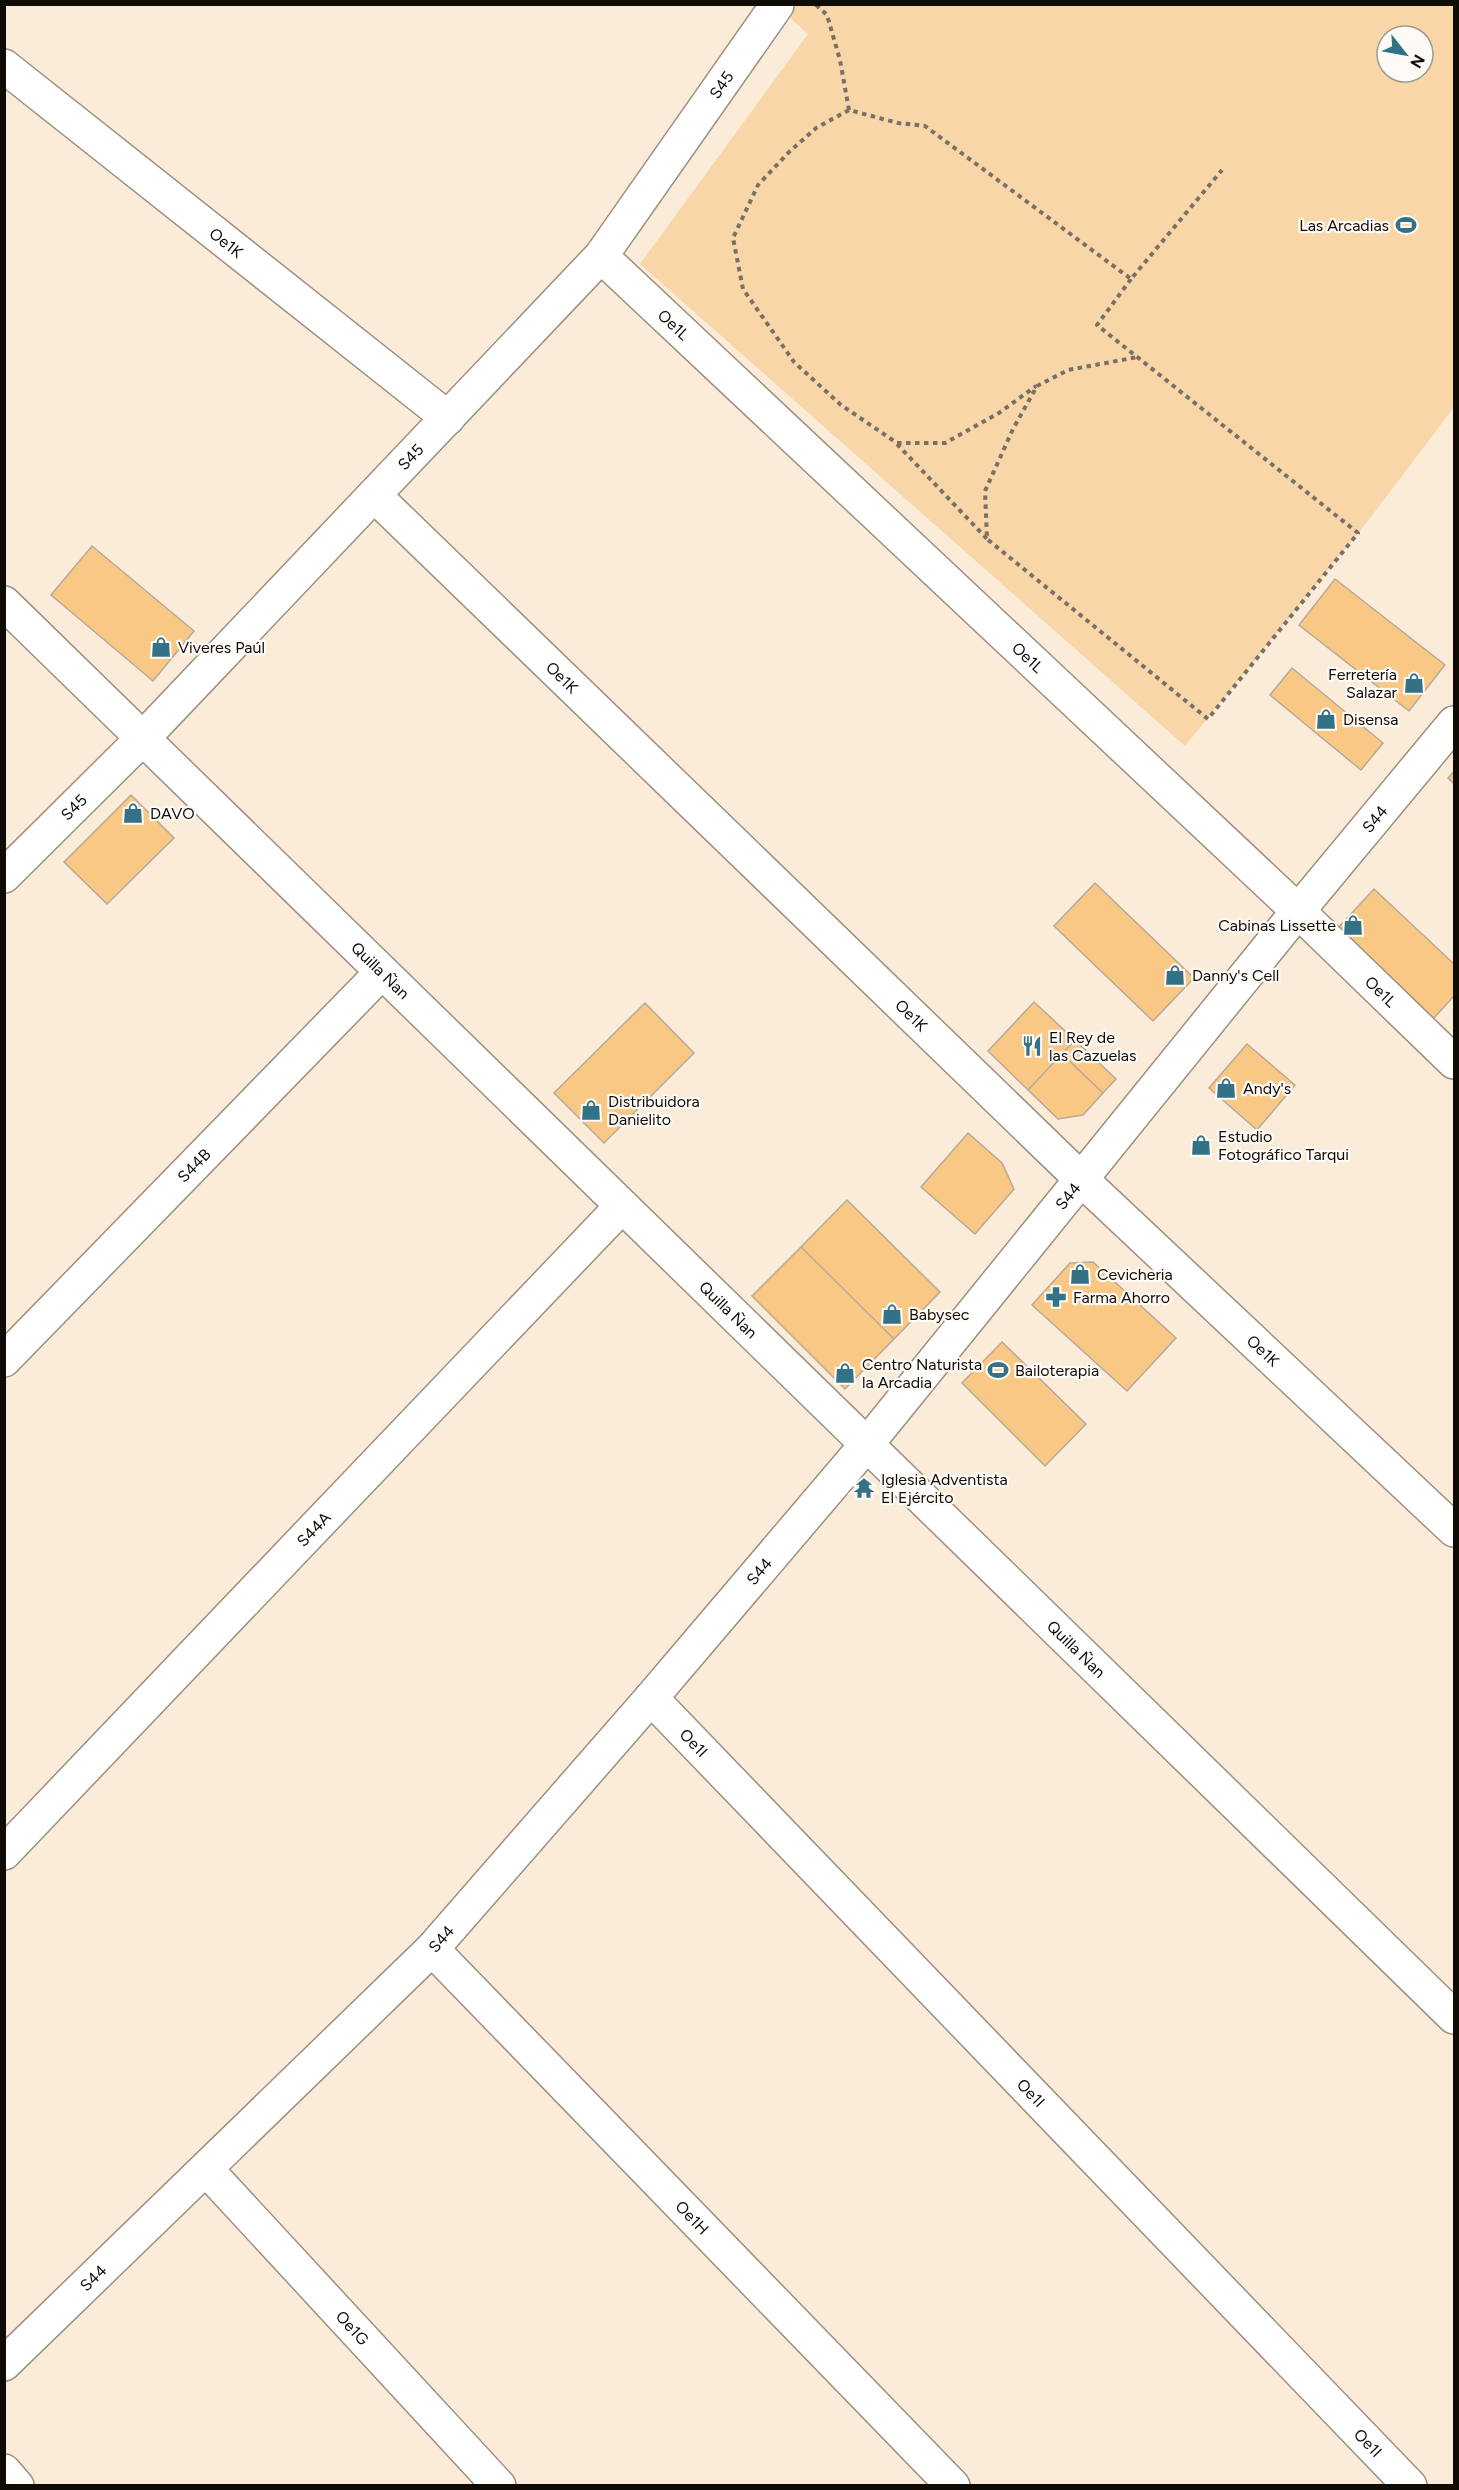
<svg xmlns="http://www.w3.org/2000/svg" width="1459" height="2490" viewBox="0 0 1459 2490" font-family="Figtree,sans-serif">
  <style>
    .green { fill: #f8d6a8; fill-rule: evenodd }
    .building { fill: #f9c885; stroke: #b8aa99; stroke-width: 1.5 }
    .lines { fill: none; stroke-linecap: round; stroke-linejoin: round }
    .minor-casing { stroke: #9d907f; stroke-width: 36 }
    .path { stroke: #797165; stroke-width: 4; stroke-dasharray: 4.5 4.5; stroke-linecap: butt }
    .minor { stroke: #fff; stroke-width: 33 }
    .labels { text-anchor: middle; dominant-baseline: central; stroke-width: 4.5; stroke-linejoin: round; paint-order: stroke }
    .street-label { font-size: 16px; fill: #0f0b05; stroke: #fefbf7 }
    .poi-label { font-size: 16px; fill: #0f0b05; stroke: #fefbf7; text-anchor: start }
  </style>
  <rect width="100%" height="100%" fill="#faecd9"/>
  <path class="green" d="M776,5H1454V407L1371,517L1185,746L640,264L808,34ZM1387,36H1423V72H1387Z"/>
  <path class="building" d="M92,546L194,631L153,681L51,595Z
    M1335,579L1445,665L1409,711L1299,625Z
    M1292,668L1383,743L1361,770L1270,695Z
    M1454,771V784L1448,778Z
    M131,795L174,838L107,904L64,862Z
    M1095,883L1194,978L1153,1021L1054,926Z
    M1374,889L1454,964V996L1432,1020L1336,930Z
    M1034,1002L1075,1040L1028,1090L988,1051Z
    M645,1003L694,1053L604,1143L554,1093Z
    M1075,1040L1116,1079L1103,1093L1062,1054Z
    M1247,1044L1295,1085L1257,1130L1209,1088Z
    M1062,1054L1103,1093L1083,1115L1058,1119L1028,1090Z
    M968,1133L1002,1163L1014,1189L975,1234L921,1187Z
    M847,1200L940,1292L894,1339L801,1247Z
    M801,1247L894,1339L845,1389L752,1296Z
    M1093,1262L1176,1338L1127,1391L1032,1305L1070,1263Z
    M1002,1342L1086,1424L1045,1466L962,1383Z"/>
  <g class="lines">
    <g class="minor-casing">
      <g id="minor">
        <path id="s1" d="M4,66L448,418"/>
        <path id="s2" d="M601,256L1298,911L1454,1062"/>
        <path id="s3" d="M374,495L1082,1180L1454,1530"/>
        <path id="s4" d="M4,603L1454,2017"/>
        <path id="s5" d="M4,876L143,738L601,256L777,5"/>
        <path id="s6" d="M4,1360L382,972"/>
        <path id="s7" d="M651,1698L1410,2486"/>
        <path id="s8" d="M4,1853L622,1206"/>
        <path id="s9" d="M432,1949L953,2486"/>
        <path id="s10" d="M206,2169L499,2486"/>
        <path id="s11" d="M4,2364L432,1949L651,1698L867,1444L1298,911L1454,723"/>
        <path d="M4,2471L17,2486"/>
      </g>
    </g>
    <path class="path" d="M816,5L827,15L840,60L849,110L898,123L925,126L1131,279L1222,170
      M849,110L816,128L789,152L758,185L733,238L743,289L794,362L841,405L897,443H945L999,413L1036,386
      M1131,279L1097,325L1358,533L1208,719L987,539L985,491L1013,429L1037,386L1068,370L1138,357
      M897,444L987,539"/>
    <use href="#minor" class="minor"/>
  </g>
  <defs>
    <g id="stadium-bare" transform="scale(1.62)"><path d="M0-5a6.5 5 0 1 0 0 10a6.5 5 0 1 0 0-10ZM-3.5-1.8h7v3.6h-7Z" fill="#337187" stroke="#fefbf7" stroke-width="2.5" paint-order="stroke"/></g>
    <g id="shop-bare" transform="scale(1.62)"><path d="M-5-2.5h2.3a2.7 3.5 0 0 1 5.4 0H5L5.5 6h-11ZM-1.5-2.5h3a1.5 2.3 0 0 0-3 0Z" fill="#337187" stroke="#fefbf7" stroke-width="2.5" paint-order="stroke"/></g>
    <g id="restaurant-bare" transform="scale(1.62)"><path d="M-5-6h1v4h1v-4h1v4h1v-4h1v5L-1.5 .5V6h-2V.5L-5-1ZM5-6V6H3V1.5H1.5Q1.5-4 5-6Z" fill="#337187" stroke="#fefbf7" stroke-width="2.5" paint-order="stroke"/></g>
    <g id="pharmacy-bare" transform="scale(1.62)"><path d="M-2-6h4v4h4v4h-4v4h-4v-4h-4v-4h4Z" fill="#337187" stroke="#fefbf7" stroke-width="2.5" paint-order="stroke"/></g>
    <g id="temple-bare" transform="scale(1.62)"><path d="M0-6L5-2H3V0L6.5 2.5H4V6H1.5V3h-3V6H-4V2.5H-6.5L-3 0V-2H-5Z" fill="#337187" stroke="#fefbf7" stroke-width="2.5" paint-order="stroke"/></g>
  </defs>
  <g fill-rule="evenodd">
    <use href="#stadium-bare" x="1406" y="225"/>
    <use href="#shop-bare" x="161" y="647"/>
    <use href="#shop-bare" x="1414" y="683"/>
    <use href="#shop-bare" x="1326" y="719"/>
    <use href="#shop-bare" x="133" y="813"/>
    <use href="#shop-bare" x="1353" y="925"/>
    <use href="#shop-bare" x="1175" y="975"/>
    <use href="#restaurant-bare" x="1032" y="1046"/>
    <use href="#shop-bare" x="1226" y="1088"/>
    <use href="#shop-bare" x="591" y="1110"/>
    <use href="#shop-bare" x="1201" y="1145"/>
    <use href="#shop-bare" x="1080" y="1274"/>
    <use href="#pharmacy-bare" x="1056" y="1297"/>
    <use href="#shop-bare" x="892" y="1314"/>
    <use href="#stadium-bare" x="998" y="1370"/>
    <use href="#shop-bare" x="845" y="1373"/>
    <use href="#temple-bare" x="864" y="1488"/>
  </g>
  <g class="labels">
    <g class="street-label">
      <text stroke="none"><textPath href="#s5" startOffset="1070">S45</textPath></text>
      <text stroke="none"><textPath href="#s1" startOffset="284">Oe1K</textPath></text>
      <text stroke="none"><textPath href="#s2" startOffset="100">Oe1L</textPath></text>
      <text stroke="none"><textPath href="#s5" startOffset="584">S45</textPath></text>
      <text stroke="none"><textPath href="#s2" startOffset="586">Oe1L</textPath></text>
      <text stroke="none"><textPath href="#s3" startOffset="262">Oe1K</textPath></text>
      <text stroke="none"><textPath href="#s5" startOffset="98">S45</textPath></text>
      <text stroke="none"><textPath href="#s11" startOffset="2068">S44</textPath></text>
      <text stroke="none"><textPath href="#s4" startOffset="526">Quilla Ñan</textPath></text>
      <text stroke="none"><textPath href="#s2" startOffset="1072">Oe1L</textPath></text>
      <text stroke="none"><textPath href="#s3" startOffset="748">Oe1K</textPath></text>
      <text stroke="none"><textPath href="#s6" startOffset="272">S44B</textPath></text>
      <text stroke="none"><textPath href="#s11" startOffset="1582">S44</textPath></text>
      <text stroke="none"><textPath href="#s4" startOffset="1012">Quilla Ñan</textPath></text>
      <text stroke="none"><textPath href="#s3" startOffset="1234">Oe1K</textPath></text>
      <text stroke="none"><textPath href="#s8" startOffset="448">S44A</textPath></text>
      <text stroke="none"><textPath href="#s11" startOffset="1096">S44</textPath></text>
      <text stroke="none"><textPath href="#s4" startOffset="1498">Quilla Ñan</textPath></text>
      <text stroke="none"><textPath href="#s7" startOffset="62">Oe1I</textPath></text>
      <text stroke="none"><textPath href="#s11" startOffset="610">S44</textPath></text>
      <text stroke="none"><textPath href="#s7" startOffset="548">Oe1I</textPath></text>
      <text stroke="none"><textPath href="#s9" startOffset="374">Oe1H</textPath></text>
      <text stroke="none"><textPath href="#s11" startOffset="124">S44</textPath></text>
      <text stroke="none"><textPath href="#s10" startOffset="216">Oe1G</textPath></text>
      <text stroke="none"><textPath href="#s7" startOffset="1034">Oe1I</textPath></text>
    </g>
    <g class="poi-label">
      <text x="1389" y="225" text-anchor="end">Las Arcadias</text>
      <text x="178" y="647">Viveres Paúl</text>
      <text x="1397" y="674" text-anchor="end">Ferretería<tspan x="1397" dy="18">Salazar</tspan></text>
      <text x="1343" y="719">Disensa</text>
      <text x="150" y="813">DAVO</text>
      <text x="1336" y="925" text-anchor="end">Cabinas Lissette</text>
      <text x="1192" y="975">Danny's Cell</text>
      <text x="1049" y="1037">El Rey de<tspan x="1049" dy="18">las Cazuelas</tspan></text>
      <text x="1243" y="1088">Andy's</text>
      <text x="608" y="1101">Distribuidora<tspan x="608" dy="18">Danielito</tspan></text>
      <text x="1218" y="1136">Estudio<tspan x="1218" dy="18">Fotográfico Tarqui</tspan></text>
      <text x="1097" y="1274">Cevicheria</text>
      <text x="1073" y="1297">Farma Ahorro</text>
      <text x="909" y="1314">Babysec</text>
      <text x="862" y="1364">Centro Naturista<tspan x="862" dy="18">la Arcadia</tspan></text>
      <text x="1015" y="1370">Bailoterapia</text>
      <text x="881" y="1479">Iglesia Adventista<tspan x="881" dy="18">El Ejército</tspan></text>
    </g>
  </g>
  <rect width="1459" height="2490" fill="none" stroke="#0f0b05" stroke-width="12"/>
  <g transform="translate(1405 54) rotate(121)"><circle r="28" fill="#fefbf7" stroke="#9e9b96" stroke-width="1.5"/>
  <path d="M0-4.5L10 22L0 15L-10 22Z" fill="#337187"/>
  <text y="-9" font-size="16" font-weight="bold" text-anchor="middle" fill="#0f0b05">N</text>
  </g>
</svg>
